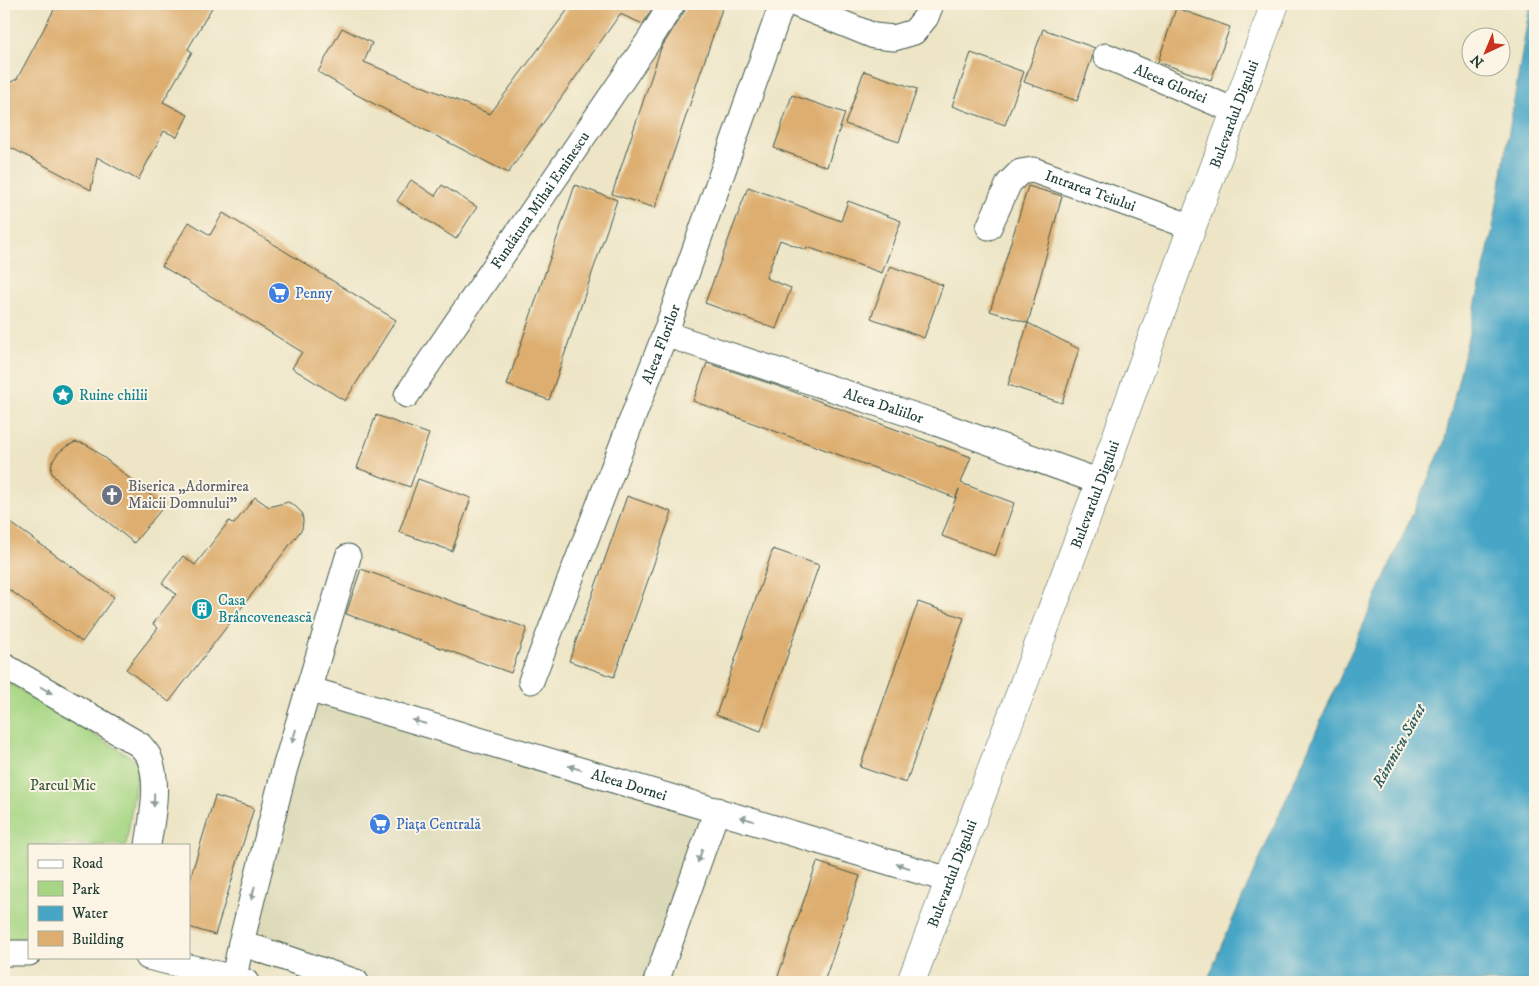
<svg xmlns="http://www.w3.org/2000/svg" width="1539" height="986" viewBox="0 0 1539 986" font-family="'IM FELL DW Pica',serif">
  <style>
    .built { fill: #dcd9b8 }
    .green { fill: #a6d683; stroke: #628a5c }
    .water { fill: #47a6c6; stroke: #33727d }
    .building { fill: #ddae6f }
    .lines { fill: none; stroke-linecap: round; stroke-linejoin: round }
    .street-casing { stroke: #3e564a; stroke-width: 27 }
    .secondary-casing { stroke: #3e564a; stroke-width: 29 }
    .street { stroke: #fff; stroke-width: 25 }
    .secondary { stroke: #fff; stroke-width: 28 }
    .oneway { fill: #8f9e9a }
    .labels { text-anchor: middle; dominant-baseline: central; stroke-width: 4; stroke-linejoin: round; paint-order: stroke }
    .street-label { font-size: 15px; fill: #1f3d34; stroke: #fcf5e5 }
    .shop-label { font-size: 15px; fill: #366cbe; stroke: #fcf5e5; text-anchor: start }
    .culture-label { font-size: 15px; fill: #0d838f; stroke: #fcf5e5; text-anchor: start }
    .worship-label { font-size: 15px; fill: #5b616d; stroke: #fcf5e5; text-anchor: start }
    .park-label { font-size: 15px; fill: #3a5c44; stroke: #fcf5e5 }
    .water-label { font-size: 16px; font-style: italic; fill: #2b5c60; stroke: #fcf5e5 }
  </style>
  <rect width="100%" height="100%" fill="#fcf5e5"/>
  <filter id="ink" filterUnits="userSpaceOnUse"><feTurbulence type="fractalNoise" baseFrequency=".02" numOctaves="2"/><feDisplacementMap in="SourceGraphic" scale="10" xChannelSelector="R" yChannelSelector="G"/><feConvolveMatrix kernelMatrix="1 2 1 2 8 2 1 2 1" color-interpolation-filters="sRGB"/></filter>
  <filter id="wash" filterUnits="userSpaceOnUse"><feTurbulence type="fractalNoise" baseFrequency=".0096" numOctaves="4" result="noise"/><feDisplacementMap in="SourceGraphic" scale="20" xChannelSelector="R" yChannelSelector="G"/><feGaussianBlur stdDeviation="1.12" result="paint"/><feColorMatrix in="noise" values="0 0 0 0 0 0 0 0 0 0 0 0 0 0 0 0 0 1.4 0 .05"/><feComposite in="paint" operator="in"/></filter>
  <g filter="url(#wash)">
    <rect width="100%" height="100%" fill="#ede5c6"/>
    <path class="built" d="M308,689L717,810L656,982H356L241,943Z"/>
    <path class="green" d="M4,680L139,762L126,845H29V944L4,945Z"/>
    <path class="water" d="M1530,4H1535V982H1207L1221,946L1444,443L1493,228Z"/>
    <g id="blocks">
      <path class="building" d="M57,4H214L188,49L192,52L163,102L188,115L177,137L164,131L138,180L97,157L91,190L4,144V94L9,83L17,79Z
        M572,4H655L643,24L620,14L508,173L357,95L318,72L342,28L372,43L364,62L490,114Z
        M686,4H708L722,9L655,208L612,194L661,48L684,12Z
        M1176,8L1230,27L1211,80L1158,62Z
        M1043,29L1095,48L1093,51L1092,58L1077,101L1024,82Z
        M971,53L1024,72L1005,125L952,106Z
        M864,71L917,89L899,142L845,124Z
        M792,95L845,113L827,167L774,148Z
        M411,180L435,196L442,185L477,207L456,239L397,201Z
        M575,185L617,200L549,400L507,385Z
        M1028,186L1062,196L1028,323L990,311Z
        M748,187L841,221L848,201L901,221L882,273L807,247L806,250L780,240L766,278L791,288L776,329L705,303Z
        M223,213L396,320L345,401L292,368L302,352L162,266L189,222L210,235Z
        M890,266L943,285L924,338L871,318Z
        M1028,323L1079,349L1062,403L1008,385Z
        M707,363L778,386L971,457L961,483L1014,503L995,556L942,536L959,489L956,498L693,401Z
        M376,415L429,434L410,487L357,468Z
        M76,442L85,444L92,448L164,506L134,543L61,484L53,475L51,471L52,462L58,453L67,446Z
        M418,479L471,498L452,551L399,532Z
        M627,496L672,512L614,677L569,661Z
        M255,497L269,507L288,502L295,506L302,513L303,521L302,529L169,702L126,669L158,628L153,624L176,594L162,583L183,556L195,565L229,521L234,524Z
        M4,518L114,597L82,642L4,586Z
        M773,549L819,565L761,731L716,715Z
        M361,569L527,628L511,673L346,614Z
        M918,602L964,618L906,783L860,767Z
        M215,796L254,808L215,935L189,927V882Z
        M817,862L860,876L824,982H776Z"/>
    </g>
  </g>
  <g filter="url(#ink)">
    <use href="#blocks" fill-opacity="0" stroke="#3e564a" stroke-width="1"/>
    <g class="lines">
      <g class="street-casing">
        <g id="street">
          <path d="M795,4L874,36L894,38L914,32L926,17L931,4"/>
          <path id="s1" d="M1106,56L1235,111"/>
          <path id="s2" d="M989,227L1009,183L1020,172L1033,170L1192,227"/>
          <path id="s3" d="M665,334L928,420L1100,482"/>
          <path id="s4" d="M407,395L650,39L672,4"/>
          <path d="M4,666L140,745C143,749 147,753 149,757C160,783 152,818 148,845"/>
          <path id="s5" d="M531,681L665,334L782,4"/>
          <path id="s6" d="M308,689L949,880"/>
          <path d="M241,943L356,982"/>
          <path d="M4,953H29"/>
          <path d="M148,957L234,978L246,982"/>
          <path d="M234,978L241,943L284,771L348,557"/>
          <path d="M656,982L717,810"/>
        </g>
      </g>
      <g class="secondary-casing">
        <g id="secondary">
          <path id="s7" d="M911,982L1100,482L1192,227L1275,4"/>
        </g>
      </g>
      <use href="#street" class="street"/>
      <use href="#secondary" class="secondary"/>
    </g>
    <defs><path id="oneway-solid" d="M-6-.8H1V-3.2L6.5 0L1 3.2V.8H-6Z" transform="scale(1.25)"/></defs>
    <g class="oneway">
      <use href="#oneway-solid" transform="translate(46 690) rotate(30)"/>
      <use href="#oneway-solid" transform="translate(419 722) rotate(-164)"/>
      <use href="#oneway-solid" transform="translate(294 736) rotate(106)"/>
      <use href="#oneway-solid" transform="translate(575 768) rotate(-163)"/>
      <use href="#oneway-solid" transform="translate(154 800) rotate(92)"/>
      <use href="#oneway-solid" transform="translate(747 819) rotate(-163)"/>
      <use href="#oneway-solid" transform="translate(700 856) rotate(109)"/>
      <use href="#oneway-solid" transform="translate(903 866) rotate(-163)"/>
      <use href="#oneway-solid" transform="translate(253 893) rotate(104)"/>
    </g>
  </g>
  <defs>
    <g id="supermarket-disc" transform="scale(1.125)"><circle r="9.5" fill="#3f7fe0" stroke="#fcf5e5"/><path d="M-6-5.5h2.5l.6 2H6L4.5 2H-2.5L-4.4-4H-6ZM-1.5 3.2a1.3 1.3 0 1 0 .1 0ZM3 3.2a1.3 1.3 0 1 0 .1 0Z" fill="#fff"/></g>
    <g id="sight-disc" transform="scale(1.125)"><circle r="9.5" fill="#0f9aa8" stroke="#fcf5e5"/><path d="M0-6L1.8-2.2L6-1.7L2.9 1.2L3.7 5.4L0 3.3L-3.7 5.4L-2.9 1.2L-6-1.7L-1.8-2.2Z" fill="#fff"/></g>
    <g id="church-disc" transform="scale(1.125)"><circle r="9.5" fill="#6b7280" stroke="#fcf5e5"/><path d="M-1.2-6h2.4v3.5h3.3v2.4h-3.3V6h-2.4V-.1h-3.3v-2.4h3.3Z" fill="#fff"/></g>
    <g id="building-disc" transform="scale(1.125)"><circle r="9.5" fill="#0f9aa8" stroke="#fcf5e5"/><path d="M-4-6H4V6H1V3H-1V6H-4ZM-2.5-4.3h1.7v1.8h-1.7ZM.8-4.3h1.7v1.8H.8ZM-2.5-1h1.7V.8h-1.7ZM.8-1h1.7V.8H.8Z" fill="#fff"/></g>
  </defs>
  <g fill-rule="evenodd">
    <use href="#supermarket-disc" x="279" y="293"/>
    <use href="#sight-disc" x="63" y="395"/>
    <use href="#church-disc" x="112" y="495"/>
    <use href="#building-disc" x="202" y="609"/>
    <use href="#supermarket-disc" x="380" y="824"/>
  </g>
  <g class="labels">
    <g class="street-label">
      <text stroke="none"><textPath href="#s1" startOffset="70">Aleea Gloriei</textPath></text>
      <text stroke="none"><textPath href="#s7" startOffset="926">Bulevardul Digului</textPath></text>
      <text stroke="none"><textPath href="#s2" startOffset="138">Intrarea Teiului</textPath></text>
      <text stroke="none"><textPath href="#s4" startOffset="236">Fundătura Mihai Eminescu</textPath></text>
      <text stroke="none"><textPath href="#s5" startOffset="361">Aleea Florilor</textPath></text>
      <text stroke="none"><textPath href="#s3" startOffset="230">Aleea Daliilor</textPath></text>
      <text stroke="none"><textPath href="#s7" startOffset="521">Bulevardul Digului</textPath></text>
      <text stroke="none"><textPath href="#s6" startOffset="335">Aleea Dornei</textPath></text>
      <text stroke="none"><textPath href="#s7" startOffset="116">Bulevardul Digului</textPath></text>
    </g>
    <g class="shop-label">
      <text x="295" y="293">Penny</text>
      <text x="396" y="824">Piața Centrală</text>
    </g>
    <g class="culture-label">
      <text x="79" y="395">Ruine chilii</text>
      <text x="218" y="600">Casa<tspan x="218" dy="17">Brâncovenească</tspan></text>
    </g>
    <g class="worship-label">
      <text x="128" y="486">Biserica „Adormirea<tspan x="128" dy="17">Maicii Domnului”</tspan></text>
    </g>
    <g class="park-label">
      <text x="63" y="785">Parcul Mic</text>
    </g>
    <g class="water-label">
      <text transform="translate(1399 746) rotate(-61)">Râmnicu Sărat</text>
    </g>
  </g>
  <rect width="1539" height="986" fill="none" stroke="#fcf5e5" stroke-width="20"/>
  <rect x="28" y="844" width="162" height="115" fill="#fcf5e5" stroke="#a4ab9e"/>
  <rect x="38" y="860" width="25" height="8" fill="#ffffff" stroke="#a4ab9e"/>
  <text x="72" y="868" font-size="15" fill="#1f3d34">Road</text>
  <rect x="38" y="881" width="25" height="15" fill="#a6d683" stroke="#a4ab9e"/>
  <text x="72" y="894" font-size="15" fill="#1f3d34">Park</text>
  <rect x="38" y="906" width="25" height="15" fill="#47a6c6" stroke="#a4ab9e"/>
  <text x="72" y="918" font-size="15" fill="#1f3d34">Water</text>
  <rect x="38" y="931" width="25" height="15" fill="#ddae6f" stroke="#a4ab9e"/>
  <text x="72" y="944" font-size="15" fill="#1f3d34">Building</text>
  <g transform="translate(1486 52) rotate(224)"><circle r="24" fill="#fcf5e5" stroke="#a4ab9e"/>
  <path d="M0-4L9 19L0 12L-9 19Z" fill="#c8321e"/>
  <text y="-8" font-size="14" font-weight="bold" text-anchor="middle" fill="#1f3d34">N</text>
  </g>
</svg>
